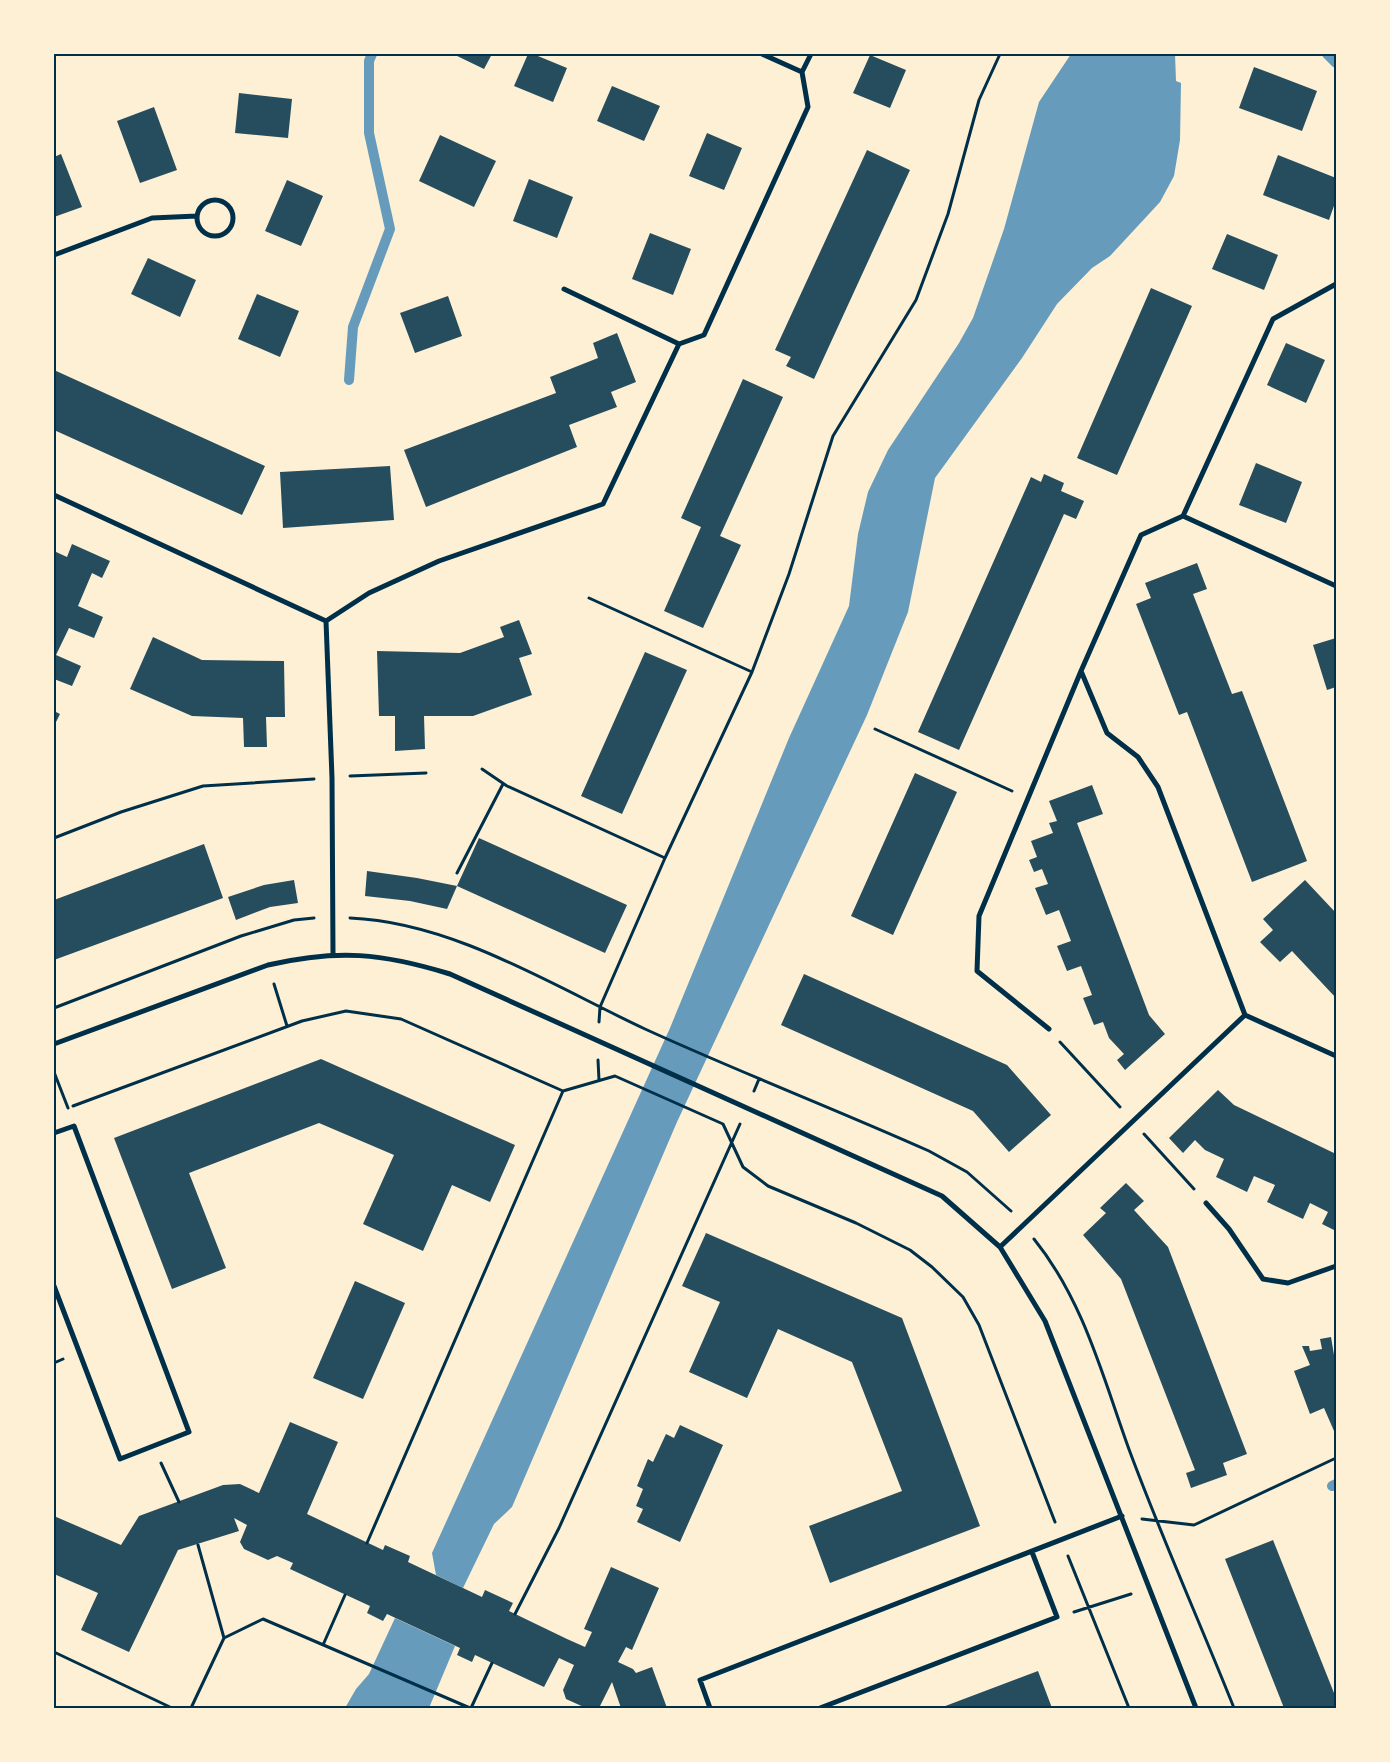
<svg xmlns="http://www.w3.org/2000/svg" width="1390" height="1762" viewBox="0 0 1390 1762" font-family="'Work Sans',sans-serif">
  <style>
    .water { fill: #669bbc }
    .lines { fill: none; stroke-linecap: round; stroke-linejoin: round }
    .stream { stroke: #669bbc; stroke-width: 10 }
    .building { fill: #264d5e }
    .path { stroke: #003049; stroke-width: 3 }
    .minor { stroke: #003049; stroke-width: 5 }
    .neatline { fill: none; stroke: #003049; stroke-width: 2 }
  </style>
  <rect width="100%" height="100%" fill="#fdf0d5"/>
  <path class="water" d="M1071,54H1175L1176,81L1181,83L1180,140L1174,176L1160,202L1110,256L1092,268L1057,304L1022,358L935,478L908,612L867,715L677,1122L512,1507L494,1524L463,1588L436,1575L432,1553L670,1028L789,738L849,606L858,534L868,492L888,450L959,343L973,318L1004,229L1039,102Z
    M395,1618L455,1646L429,1708H345L356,1689L369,1674Z"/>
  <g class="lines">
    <path class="stream" d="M1327,54L1336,63
      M349,380L353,327L390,229L369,133V61L372,54
      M1332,1486L1336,1484"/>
  </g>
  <path class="building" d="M453,54H492L484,69Z
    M528,54H533L567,68L553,102L514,86Z
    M870,55L906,70L890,108L853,93Z
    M1254,67L1317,91L1302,131L1239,108Z
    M612,86L660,106L644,141L597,121Z
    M239,93L292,99L288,138L235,133Z
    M154,107L177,170L140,183L117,121Z
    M707,133L742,148L724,190L689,176Z
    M440,135L496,161L474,207L419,181Z
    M867,150L910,170L814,379L786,366L791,357L775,350Z
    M61,154L82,207L54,217V157Z
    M1278,155L1336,178V200L1329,220L1263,195Z
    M529,179L573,197L557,238L513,221Z
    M287,180L323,196L301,246L265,231Z
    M650,233L691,249L673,295L632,279Z
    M1227,234L1278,255L1264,290L1212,269Z
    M148,258L196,280L180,317L131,294Z
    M1151,288L1192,306L1117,475L1077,458Z
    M257,294L299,311L280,357L238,339Z
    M448,296L462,336L415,353L400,313Z
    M617,333L636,382L611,392L617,407L569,425L577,447L426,507L404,450L556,393L550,377L598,358L593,343Z
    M1286,343L1325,360L1306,403L1267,385Z
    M54,370L265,466L242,515L54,430Z
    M743,379L783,397L720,536L741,545L703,628L664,611L701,527L681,518Z
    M1256,463L1302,482L1286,523L1239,505Z
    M390,466L394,520L283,528L280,472Z
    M1044,474L1064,483L1061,491L1084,501L1076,519L1064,514L959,750L918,732L1031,477L1041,482Z
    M72,544L110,561L102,578L92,573L78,606L103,617L94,638L69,628L56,655L81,666L72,686L54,679V551L67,557Z
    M1197,563L1207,589L1193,594L1232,694L1242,691L1307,861L1252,882L1187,712L1179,715L1136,604L1151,598L1145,583Z
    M519,620L532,654L519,658L532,695L473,716H424L425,749L395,751V716H379L377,651L460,653L504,637L500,627Z
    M153,637L202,660L284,661L285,717H266L267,747H244L243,718L192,716L130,689Z
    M1336,638V687L1327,690L1313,645Z
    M645,652L687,670L622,814L581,796Z
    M54,711L60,714L54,726Z
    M915,773L957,792L893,935L851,916Z
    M1092,785L1103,814L1077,823L1149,1015L1165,1034L1125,1070L1117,1060L1124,1054L1109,1038L1103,1022L1094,1025L1083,998L1092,995L1081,966L1067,971L1057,946L1071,941L1059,910L1046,915L1035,888L1048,884L1042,869L1034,872L1029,860L1037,857L1031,841L1053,833L1049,823L1057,821L1049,801Z
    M479,838L627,905L605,953L457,886Z
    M204,844L223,898L54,960V900Z
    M367,871L417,878L457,886L447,909L410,901L365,896Z
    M294,880L298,903L270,907L236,920L228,897L264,885Z
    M1305,880L1336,913V998L1292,951L1280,962L1260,942L1273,930L1263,919Z
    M804,974L1007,1065L1051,1115L1009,1152L973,1111L781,1025Z
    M321,1059L515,1145L490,1202L452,1185L423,1251L363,1224L394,1155L319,1123L189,1173L226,1268L172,1289L114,1138Z
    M1218,1090L1234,1105L1336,1154V1231L1322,1224L1328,1212L1310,1203L1303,1219L1267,1202L1275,1185L1254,1176L1247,1192L1216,1177L1224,1159L1205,1150L1195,1140L1183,1153L1169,1138Z
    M1126,1183L1144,1201L1134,1210L1168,1247L1247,1454L1223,1463L1227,1475L1191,1488L1186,1473L1195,1470L1121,1279L1083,1235L1106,1213L1100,1208Z
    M706,1233L902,1318L980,1526L830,1583L809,1526L902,1491L852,1362L778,1329L747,1398L689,1372L720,1302L682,1286Z
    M355,1281L405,1303L363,1399L313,1378Z
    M1331,1337L1334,1355L1336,1354V1430L1334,1431L1324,1408L1310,1414L1294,1371L1310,1365L1302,1346H1309L1310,1351L1322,1349L1320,1339Z
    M290,1422L338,1442L307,1514L383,1550L385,1545L410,1556L408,1562L482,1597L485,1590L513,1603L509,1611L567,1639L585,1647L592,1632L584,1629L611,1567L659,1588L632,1650L626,1647L618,1662L633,1669L636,1673L652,1667L667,1708H621L612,1682L599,1708H586L566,1699L563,1690L574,1665L559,1658L544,1687L475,1655L472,1662L457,1655L460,1648L387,1614L383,1621L367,1613L370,1606L290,1569L293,1563L277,1556L268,1560L244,1549L240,1542L247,1525L234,1518L239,1531L178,1550L129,1652L81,1630L98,1593L54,1574V1516L121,1545L139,1516L223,1485L240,1484L259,1493Z
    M680,1425L723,1445L680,1542L637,1522L643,1509L636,1506L643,1489L637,1486L648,1459L653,1462L666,1434L674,1438Z
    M1273,1540L1336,1698V1708H1284L1225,1559Z
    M1038,1671L1052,1708H940Z"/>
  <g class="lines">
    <path class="path" d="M589,598L752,672
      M875,729L1012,791
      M482,769L507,786L665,858
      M350,776L426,773
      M54,838L121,812L203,786L314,779
      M457,873L503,784
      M350,918C453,922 553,986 645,1029C739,1072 835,1109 929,1151L967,1172L1011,1211
      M274,984L287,1026
      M54,1008L241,936L294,920L314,918
      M599,1022L600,1007L665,858L752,672L789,574L833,436L916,300L948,214L979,100L1000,54
      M1060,1042L1120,1107
      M598,1060L599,1080
      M54,1072L68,1108
      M754,1091L759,1079
      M73,1106L302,1021L346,1011L401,1019L563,1091L615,1076L723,1124L743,1167L768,1186L856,1223L910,1250L932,1267L963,1297L979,1325L1055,1522
      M1144,1134L1194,1189
      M1034,1239C1084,1301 1103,1378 1130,1452C1162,1538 1200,1623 1234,1708
      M54,1363L63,1359
      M161,1463L179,1502
      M1142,1519L1194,1525L1336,1458
      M367,1543L563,1091
      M198,1545L224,1638
      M1068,1556L1129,1708
      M1074,1612L1131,1594
      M515,1614L559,1528L740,1124
      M323,1645L345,1595
      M54,1652L172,1708
      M191,1708L224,1638L263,1619L470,1708
      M471,1708L492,1663"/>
    <path class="minor" d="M802,72L811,54
      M197 218a18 18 0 1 1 36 0a18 18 0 1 1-36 0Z
      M54,255L152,218L197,216
      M564,289L679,344
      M54,495L326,621L332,778L333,954
      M1183,516L1336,586
      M326,621L369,593L439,561L603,504L679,344L704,335L808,107L802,72L762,54
      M1245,1015L1336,1056
      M1049,1029L977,971L979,916L1081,671
      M54,1044L268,965C338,949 382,953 450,974L942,1196L1000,1247L1045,1321L1196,1708
      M54,1133L74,1126L189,1432L120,1459L54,1286
      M1206,1203L1229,1229L1263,1279L1288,1283L1336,1266
      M1000,1247L1245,1015L1158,787L1138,757L1107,733L1081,671L1141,535L1183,516L1273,319L1336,284
      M710,1708L700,1680L1122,1516
      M820,1708L1057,1617L1032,1552"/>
  </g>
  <rect width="1390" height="1762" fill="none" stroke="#fdf0d5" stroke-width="110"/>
  <rect x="55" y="55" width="1280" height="1652" class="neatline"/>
</svg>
